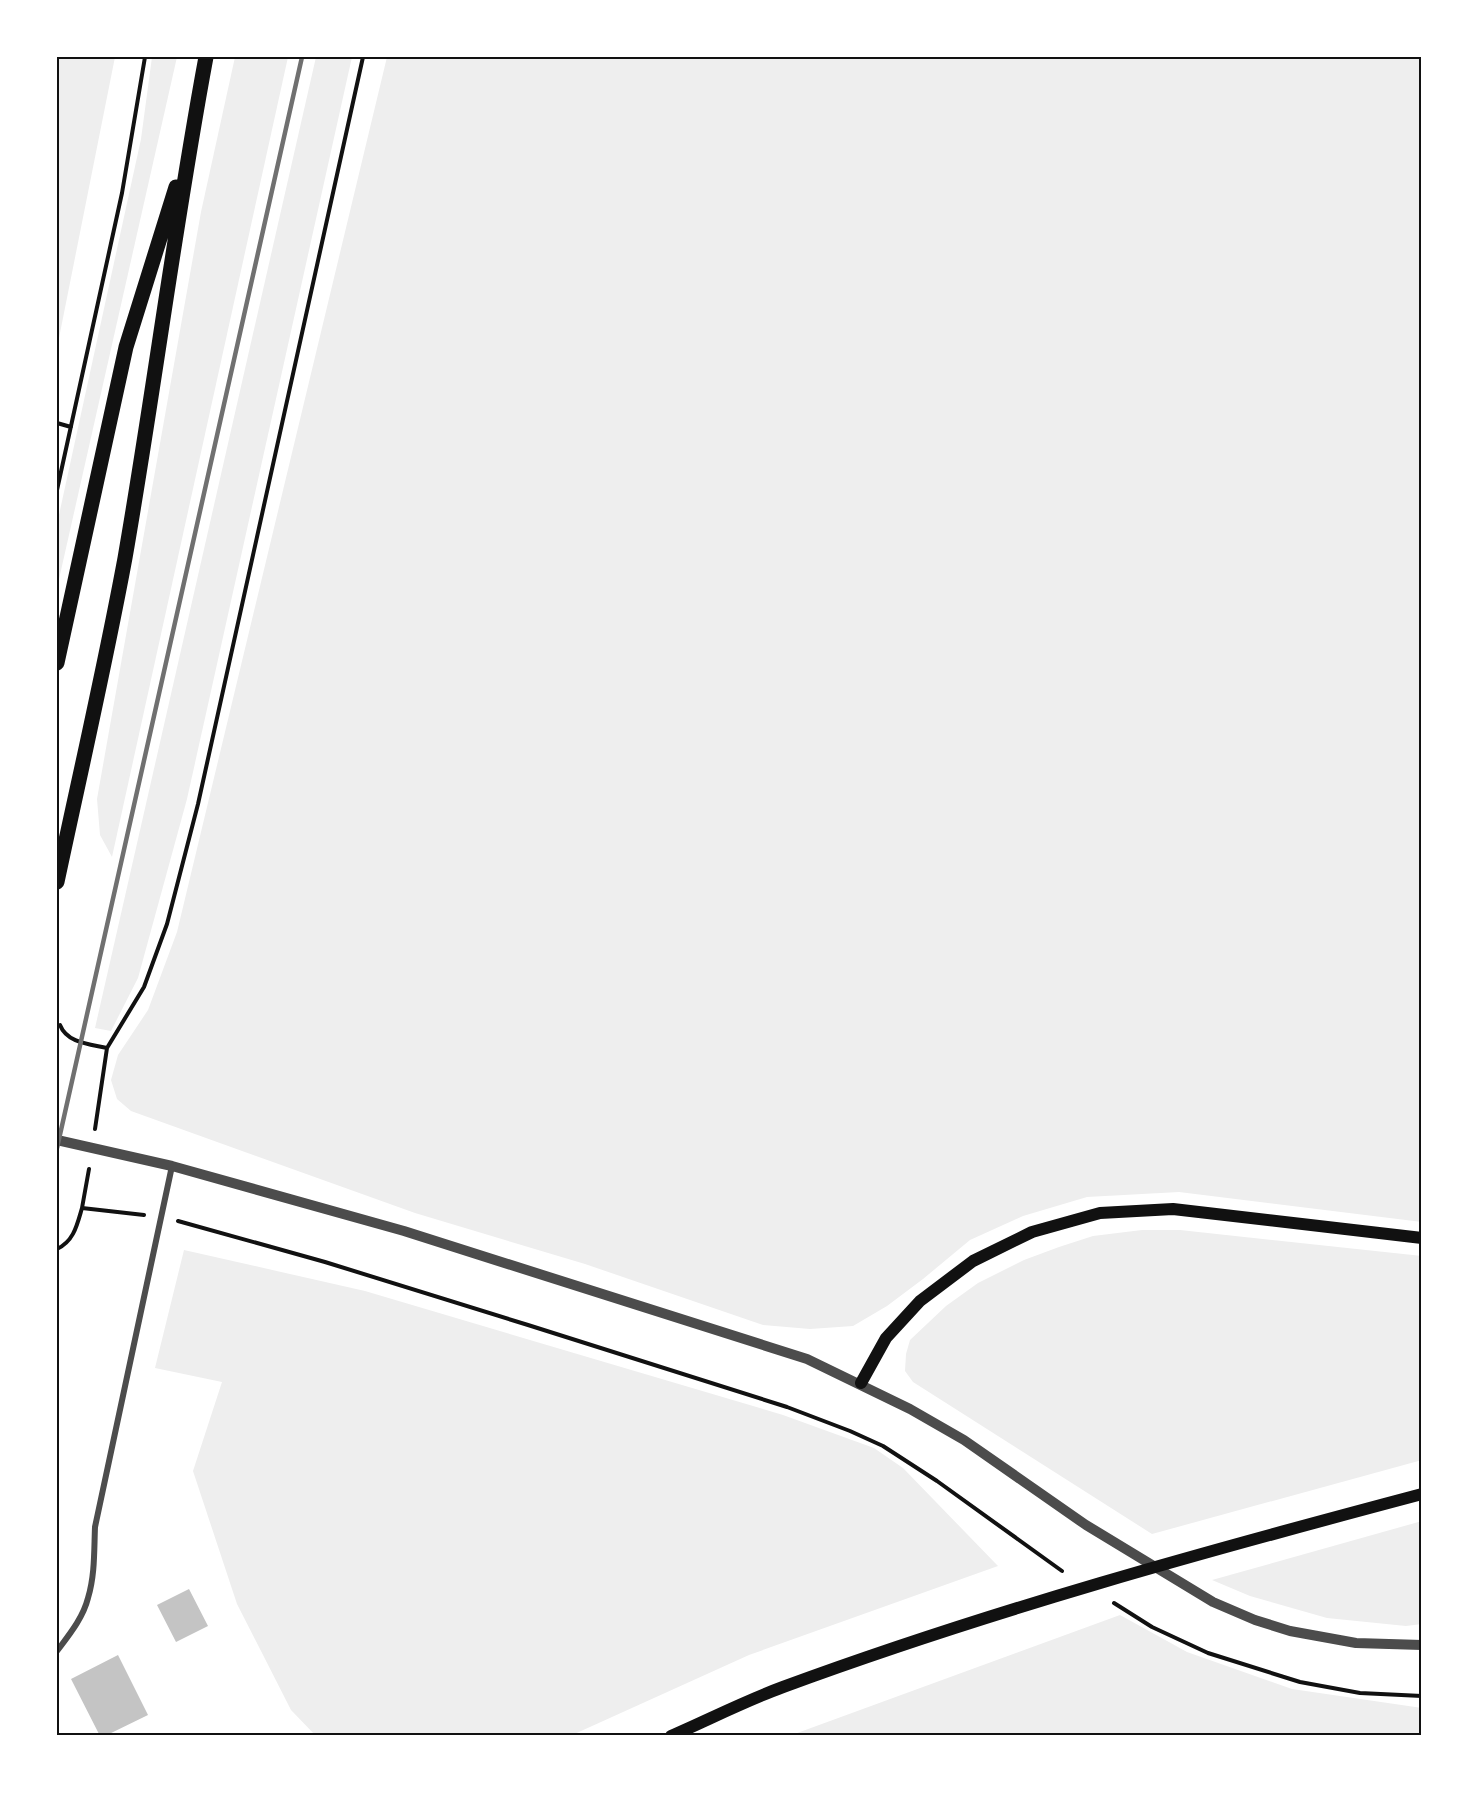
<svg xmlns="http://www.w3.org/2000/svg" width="1479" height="1793" viewBox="0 0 1479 1793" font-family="Figtree,sans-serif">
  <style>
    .green { fill: #eee }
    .building { fill: #c4c4c4 }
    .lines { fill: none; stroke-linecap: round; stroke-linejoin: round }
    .path { stroke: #111; stroke-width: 4 }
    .minor { stroke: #4c4c4c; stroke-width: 6 }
    .tertiary { stroke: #4c4c4c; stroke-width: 10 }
    .secondary { stroke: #111; stroke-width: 12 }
    .primary { stroke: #111; stroke-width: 15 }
    .rail { stroke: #707070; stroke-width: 4.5 }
    .neatline { fill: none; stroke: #111; stroke-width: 2 }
  </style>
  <rect width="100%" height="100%" fill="#fff"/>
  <path class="green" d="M57,57H115L57,348Z
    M152,57H177L57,588V524L141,139Z
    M235,57H288L112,857L100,835L97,799L201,212Z
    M316,57H352L187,799L138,978L111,1031L95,1028Z
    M387,57H1422V1222L1179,1192L1087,1197L1023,1216L970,1240L923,1279L887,1306L853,1326L810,1329L763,1325L585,1264L415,1213L131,1111L117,1099L111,1080L118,1055L148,1010L177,932Z
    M1142,1230H1180L1422,1256V1460L1152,1534L913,1382L905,1371L906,1354L910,1340L946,1306L978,1283L1024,1260L1059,1247L1093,1236Z
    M184,1250L365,1291L783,1415L874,1448L903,1468L998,1566L749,1655L570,1736H316L291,1710L237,1604L193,1471L222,1382L155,1368Z
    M1422,1521V1624L1406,1626L1327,1618L1250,1596L1212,1580Z
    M1120,1615L1187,1652L1292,1689L1422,1708V1736H789Z"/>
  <path class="building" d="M189,1589L208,1626L176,1642L157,1605Z
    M118,1655L148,1715L105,1736H100L71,1679Z"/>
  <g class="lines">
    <path class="path" d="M57,423L71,427
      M57,490L122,193L145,57
      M60,1025C67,1043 89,1044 107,1048
      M95,1129L107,1048L144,987L167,924L198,804L363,57
      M82,1208L89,1169
      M178,1221L325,1262L528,1325L787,1407L850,1431L883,1446L937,1481L1062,1571
      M57,1249C74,1241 77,1225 82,1208L144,1215
      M1114,1603L1152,1627L1208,1653L1300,1682L1360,1693L1422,1696"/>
    <path class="minor" d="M57,1651C69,1635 83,1618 88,1598C95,1575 94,1551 95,1527L172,1166"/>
    <path class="tertiary" d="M57,1140L172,1166L404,1231L807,1359L910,1409L964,1440L1086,1525L1213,1602L1255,1620L1290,1631L1356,1643L1422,1645"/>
    <path class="secondary" d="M861,1383L886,1338L920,1301L973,1261L1032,1232L1100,1213L1173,1209L1422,1238
      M671,1736C708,1720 745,1701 783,1687C992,1610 1207,1551 1422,1494"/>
    <path class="primary" d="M57,663L126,347L176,187
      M57,882C80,774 105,666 125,558C154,391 175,223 206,57"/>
    <path class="rail" d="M57,1148L302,57"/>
  </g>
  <rect width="1479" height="1793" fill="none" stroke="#ffffff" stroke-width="117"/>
  <rect x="58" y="58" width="1362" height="1676" class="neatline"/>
</svg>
